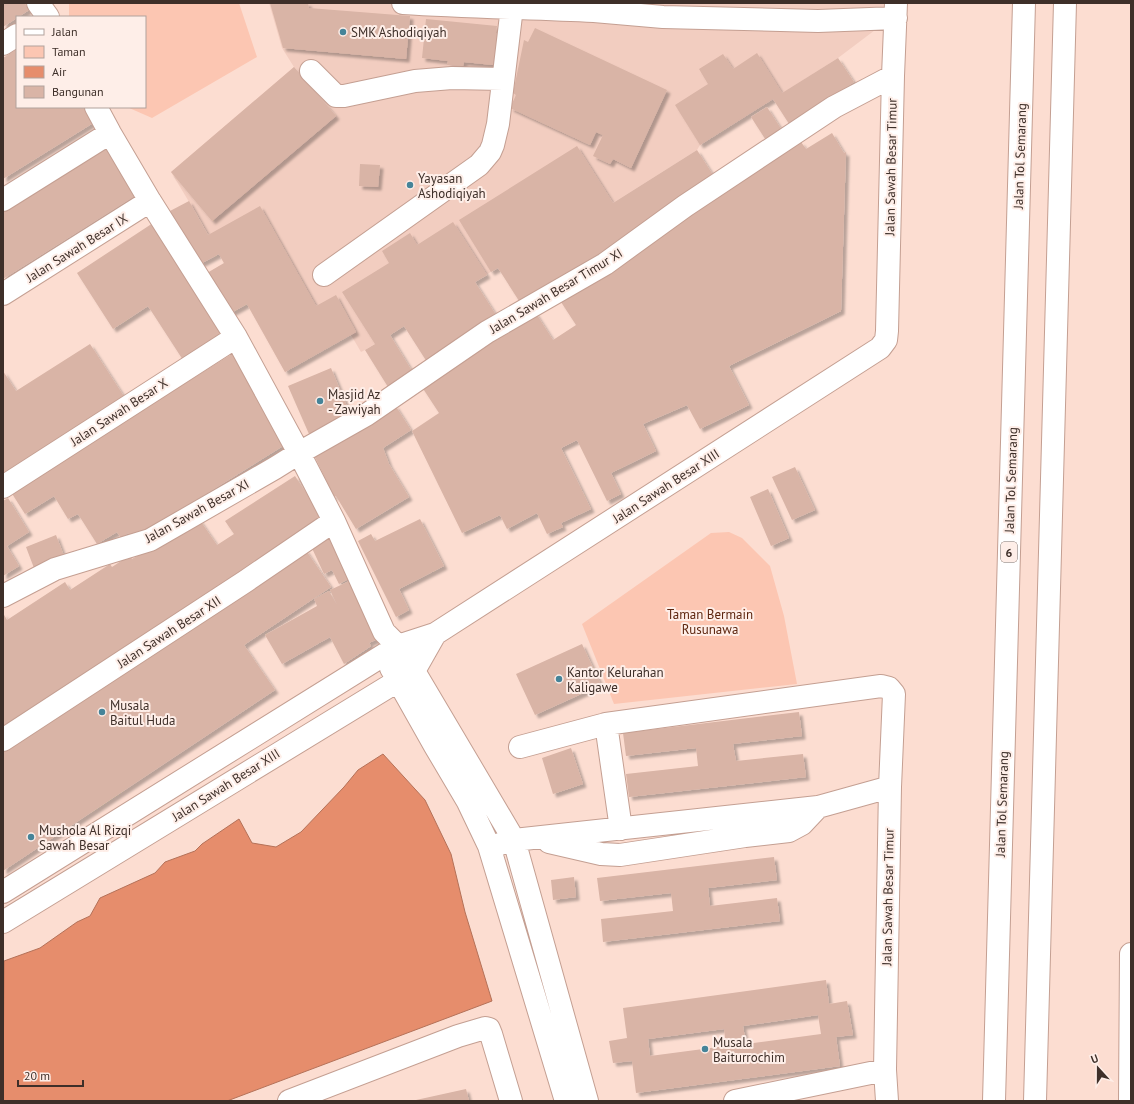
<svg xmlns="http://www.w3.org/2000/svg" width="1134" height="1104" viewBox="0 0 1134 1104" font-family="'PT Sans',sans-serif">
  <style>
    .built { fill: #f2cdc0 }
    .green { fill: #fcc6b2 }
    .water { fill: #e68d6c; stroke: #b47158 }
    .building { fill: #d9b4a6; fill-rule: evenodd; filter: url(#shadow) }
    .lines { fill: none; stroke-linecap: round; stroke-linejoin: round }
    .minor-casing { stroke: #c49f92; stroke-width: 24 }
    .highway-casing { stroke: #c49f92; stroke-width: 24 }
    .minor { stroke: #fff; stroke-width: 22 }
    .highway { stroke: #fff; stroke-width: 22 }
    .poi-dot { fill: #458499; stroke: #feeee8; stroke-width: 1.5 }
    .labels { text-anchor: middle; dominant-baseline: central; stroke-width: 4; stroke-linejoin: round; paint-order: stroke }
    .shield { fill: #feeee8; stroke: #786862; stroke-width: 1 }
    .shield-label { font-size: 12px; font-weight: bold; fill: #3e2f29 }
    .poi-label { font-size: 13px; fill: #3e2f29; stroke: #feeee8; text-anchor: start }
    .street-label { font-size: 13px; fill: #3e2f29; stroke: #feeee8 }
    .park-label { font-size: 13px; fill: #5d250e; stroke: #feeee8 }
  </style>
  <defs>
    <filter id="shadow"><feDropShadow dx="3.5" dy="3.5" stdDeviation="1" flood-color="#0004"/></filter>
  </defs>
  <rect width="100%" height="100%" fill="#fcddd1"/>
  <path class="built" d="M269,3H884L883,24L838,58L700,145L697,150L613,203L610,198L365,350L361,352L351,335L285,372L197,215L171,172L294,67L282,48Z"/>
  <path class="green" d="M69,3H239L257,57L152,118L127,107H145V17H69Z
    M729,532L742,538L770,566L784,616L797,684L614,704L582,624L711,533Z"/>
  <path class="water" d="M383,754L425,800L451,854L465,912L492,1001L227,1101H3L4,961L40,948L77,922L90,916L100,898L155,873L165,862L195,851L202,844L239,819L252,843L276,847L301,832L344,787L358,770Z"/>
  <path class="building" d="M3,3H25L29,10L3,27Z
    M270,3H308L309,8L410,16L406,59L283,48Z
    M426,19L497,26L496,33L504,34L501,58L494,57L493,65L464,62L463,66L447,65L448,61L422,58Z
    M535,28L667,90L631,168L613,159L610,164L593,156L603,135L596,132L590,145L510,108L516,95L513,93L524,40L528,42Z
    M17,49V107H90L98,120L3,179V58Z
    M757,53L782,93L838,58L854,82L839,92L843,98L793,130L773,99L700,145L675,105L708,84L699,69L723,54L733,69Z
    M294,67L336,116L212,221L171,172Z
    M767,107L785,135L769,145L751,117Z
    M832,133L844,153L846,152L841,311L729,366L749,405L700,429L687,405L643,424L656,451L611,473L621,494L607,501L577,440L561,448L591,509L561,523L563,527L547,534L537,513L507,529L500,515L462,533L412,431L439,413L420,384L535,312L553,340L576,325L561,302L585,279L801,142L806,149Z
    M106,144L138,194L3,279V210Z
    M577,146L613,203L697,150L715,178L631,231L632,234L521,304L498,268L491,272L459,220Z
    M360,164L380,165L378,187L359,186Z
    M189,201L208,235L260,206L316,306L336,295L356,332L285,372L247,304L229,314L207,273L224,263L219,254L200,264L170,211Z
    M453,222L487,275L475,282L498,318L427,362L404,326L390,335L412,371L388,387L365,350L375,344L342,292L389,263L382,251L410,233L417,245Z
    M153,223L225,333L183,360L148,306L113,329L77,273Z
    M90,344L125,398L3,477V371L16,391Z
    M235,352L291,441L132,540L128,533L121,538L117,532L97,544L78,514L68,519L54,496L25,514L11,492Z
    M331,368L351,416L309,434L288,386Z
    M395,405L411,430L383,448L389,464L409,497L356,529L336,496L334,497L313,453Z
    M795,467L815,510L792,520L772,477Z
    M295,476L325,521L3,730V613L7,620L65,582L70,590L110,564L112,567L130,555L132,559L199,519L217,545L234,534L225,521Z
    M768,489L789,538L771,546L750,497Z
    M8,498L29,532L7,546L19,566L3,576V501Z
    M420,519L444,566L399,589L409,610L396,617L358,541L371,534L375,541Z
    M56,535L64,556L34,568L26,547Z
    M333,536L352,577L339,584L332,570L324,574L311,546Z
    M305,549L331,587L244,645L275,690L3,871V751Z
    M356,578L384,636L369,643L371,646L344,664L330,637L282,664L265,635L317,606L314,599L329,591L337,605L330,590Z
    M582,644L601,685L535,715L516,674Z
    M799,712L802,736L733,744L736,761L803,754L806,777L629,797L626,774L698,766L696,748L626,756L623,733Z
    M571,748L583,784L553,794L542,758Z
    M774,857L777,880L708,888L710,906L777,898L780,921L603,942L601,919L673,911L671,893L600,901L597,878Z
    M574,877L576,897L553,900L551,880Z
    M826,980L829,1004L847,1001L853,1035L836,1037L840,1066L636,1093L632,1061L613,1063L609,1041L627,1038L623,1008ZM818,1015L821,1034L746,1044L743,1026ZM724,1029L726,1046L650,1056L648,1039Z
    M466,1089L469,1101H416V1100Z"/>
  <g class="lines">
    <g class="minor-casing">
      <path id="minor" d="M38,3L48,17
        M403,3C467,7 531,8 594,11
        M594,3V11L663,17L818,21L896,18
        M3,44L17,35
        M311,71L336,96H344L415,81L452,78L503,79
        M96,107L110,133L150,201L236,337L299,453L334,521L384,632L398,646L414,671L514,840L587,1101
        M3,200L110,133
        M324,275L479,165L490,152L493,145L498,124L512,7
        M3,294L150,201
        M3,487L236,337
        M3,596L55,569L150,540L275,468L299,453L366,415L487,332L605,264L685,206L834,107L893,76
        M391,668L435,746L468,802L489,846L566,1101
        M606,724L621,829
        M3,740L246,581L334,521
        M520,747L606,724L881,686L889,688L894,694L890,787L885,1070L887,1101
        M549,842L601,854L620,855L745,836L789,831L802,824L818,807
        M500,844L514,840L818,807L890,787
        M3,892L398,646L435,634L880,348L886,340L887,331L893,76L896,3
        M3,922L414,671L435,634
        M289,1101L458,1036L485,1028L489,1029L491,1034L511,1101
        M735,1101L885,1070
        M1130,1101L1131,954"/>
    </g>
    <g class="highway-casing">
      <path id="highway" d="M994,1101L1024,3
        M1035,1101L1065,3"/>
    </g>
    <use href="#minor" class="minor"/>
    <use href="#highway" class="highway"/>
  </g>
  <g class="poi-dot">
    <circle cx="343" cy="32" r="4"/>
    <circle cx="410" cy="185" r="4"/>
    <circle cx="320" cy="401" r="4"/>
    <circle cx="559" cy="679" r="4"/>
    <circle cx="102" cy="712" r="4"/>
    <circle cx="31" cy="837" r="4"/>
    <circle cx="705" cy="1049" r="4"/>
  </g>
  <g class="labels">
    <rect class="shield" x="1001" y="542" width="16" height="20" rx="3"/>
    <g class="shield-label">
      <text x="1009" y="552">6</text>
    </g>
    <g class="poi-label">
      <text x="351" y="32">SMK Ashodiqiyah</text>
      <text x="418" y="178">Yayasan<tspan x="418" dy="15">Ashodiqiyah</tspan></text>
      <text x="328" y="394">Masjid Az<tspan x="328" dy="15">- Zawiyah</tspan></text>
      <text x="567" y="672">Kantor Kelurahan<tspan x="567" dy="15">Kaligawe</tspan></text>
      <text x="110" y="705">Musala<tspan x="110" dy="15">Baitul Huda</tspan></text>
      <text x="39" y="830">Mushola Al Rizqi<tspan x="39" dy="15">Sawah Besar</tspan></text>
      <text x="713" y="1042">Musala<tspan x="713" dy="15">Baiturrochim</tspan></text>
    </g>
    <g class="street-label">
      <text transform="translate(1020 156) rotate(-88)">Jalan Tol Semarang</text>
      <text transform="translate(891 167) rotate(-89)">Jalan Sawah Besar Timur</text>
      <text transform="translate(77 248) rotate(-32)">Jalan Sawah Besar IX</text>
      <text transform="translate(556 291) rotate(-31)">Jalan Sawah Besar Timur XI</text>
      <text transform="translate(119 412) rotate(-33)">Jalan Sawah Besar X</text>
      <text transform="translate(1011 480) rotate(-88)">Jalan Tol Semarang</text>
      <text transform="translate(666 486) rotate(-33)">Jalan Sawah Besar XIII</text>
      <text transform="translate(197 511) rotate(-29)">Jalan Sawah Besar XI</text>
      <text transform="translate(169 632) rotate(-33)">Jalan Sawah Besar XII</text>
      <text transform="translate(226 785) rotate(-32)">Jalan Sawah Besar XIII</text>
      <text transform="translate(1002 804) rotate(-88)">Jalan Tol Semarang</text>
      <text transform="translate(888 897) rotate(-89)">Jalan Sawah Besar Timur</text>
    </g>
    <g class="park-label">
      <text x="710" y="614">Taman Bermain<tspan x="710" dy="15">Rusunawa</tspan></text>
    </g>
  </g>
  <rect width="1134" height="1104" fill="none" stroke="#3e2f29" stroke-width="8"/>
  <rect x="16" y="16" width="130" height="92" fill="#feeee8" stroke="#b1a29c"/>
  <rect x="24" y="29" width="20" height="6" fill="#ffffff" stroke="#b1a29c"/>
  <text x="52" y="36" font-size="12" fill="#3e2f29">Jalan</text>
  <rect x="24" y="46" width="20" height="12" fill="#fcc6b2" stroke="#b1a29c"/>
  <text x="52" y="56" font-size="12" fill="#3e2f29">Taman</text>
  <rect x="24" y="66" width="20" height="12" fill="#e68d6c" stroke="#b1a29c"/>
  <text x="52" y="76" font-size="12" fill="#3e2f29">Air</text>
  <rect x="24" y="86" width="20" height="12" fill="#d9b4a6" stroke="#b1a29c"/>
  <text x="52" y="96" font-size="12" fill="#3e2f29">Bangunan</text>
  <g transform="translate(1098 1068) rotate(339)" stroke="#feeee8" stroke-width="3" paint-order="stroke">
  <path d="M0-3L7 15L0 10L-7 15Z" fill="#3e2f29"/>
  <text y="-6" font-size="11" font-weight="bold" text-anchor="middle" fill="#3e2f29">U</text>
  </g>
  <path d="M18 1080v6h65v-6" fill="none" stroke="#3e2f29" stroke-width="2"/>
  <text x="24" y="1080" font-size="12" fill="#3e2f29" stroke="#feeee8" stroke-width="3" paint-order="stroke">20 m</text>
</svg>
